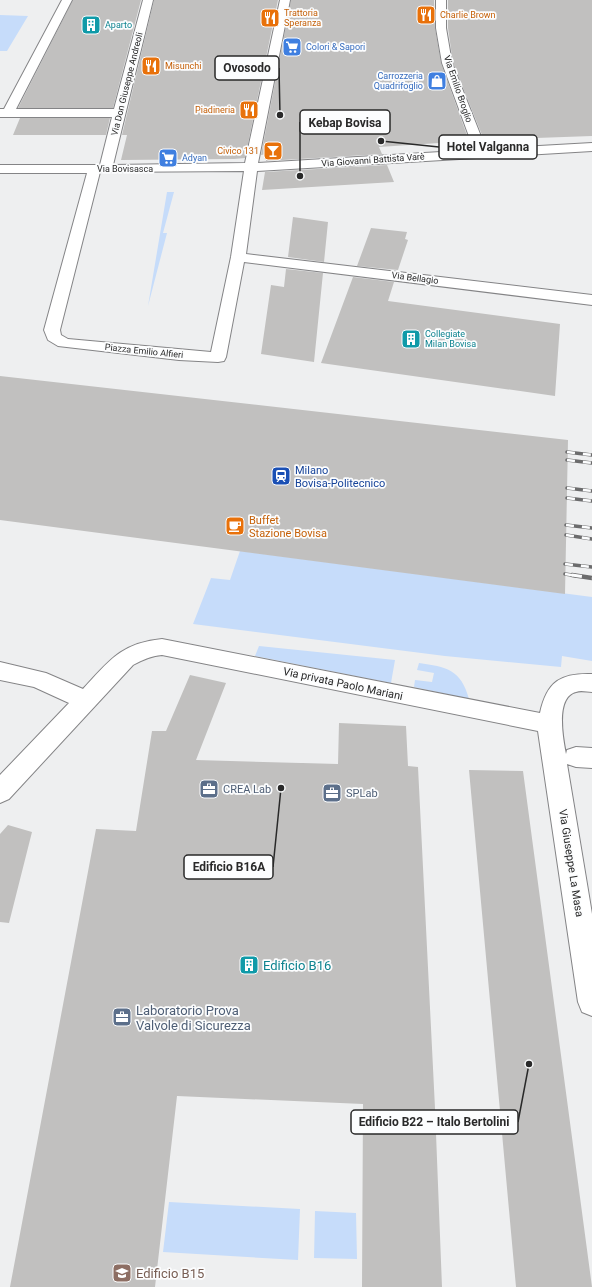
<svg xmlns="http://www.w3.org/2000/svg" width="592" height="1287" viewBox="0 0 592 1287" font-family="Roboto,sans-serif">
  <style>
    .green { fill: #c6dcfa }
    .building { fill: #c1c0bf }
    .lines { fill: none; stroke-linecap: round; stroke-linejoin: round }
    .minor-casing { stroke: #848486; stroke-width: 2 }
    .minor { fill: #fff; fill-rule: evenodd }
    .rail-far1-casing { stroke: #6c6c6d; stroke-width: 3.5 }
    .rail-casing { stroke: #6c6c6d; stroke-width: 4.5 }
    .rail-far1 { stroke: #fcfdfe; stroke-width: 2.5; stroke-dasharray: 8; stroke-linecap: butt }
    .rail { stroke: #fcfdfe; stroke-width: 3; stroke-dasharray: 10; stroke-linecap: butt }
    .labels { text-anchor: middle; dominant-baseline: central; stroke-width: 3.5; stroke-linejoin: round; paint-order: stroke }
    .far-food-label { font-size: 9px; fill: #c56008; stroke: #fcfdfe; text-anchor: start }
    .far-culture-label { font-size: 9px; fill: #0d838f; stroke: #fcfdfe; text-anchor: start }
    .far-shop-label { font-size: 9px; fill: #366cbe; stroke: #fcfdfe; text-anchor: start }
    .far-street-label { font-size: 9px; fill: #292929; stroke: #fcfdfe }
    .transit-label { font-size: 11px; fill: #164399; stroke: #fcfdfe; text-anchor: start }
    .food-label { font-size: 11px; fill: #c56008; stroke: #fcfdfe; text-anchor: start }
    .street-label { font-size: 11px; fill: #292929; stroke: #fcfdfe }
    .service-label { font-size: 11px; fill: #4e5e75; stroke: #fcfdfe; text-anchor: start }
    .near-culture-label { font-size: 13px; fill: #0d838f; stroke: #fcfdfe; text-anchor: start }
    .near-service-label { font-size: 13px; fill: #4e5e75; stroke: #fcfdfe; text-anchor: start }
    .near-education-label { font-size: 13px; fill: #785e54; stroke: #fcfdfe; text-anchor: start }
    .leader { fill: none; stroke: #292929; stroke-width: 1.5 }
    .callout-dot { fill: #292929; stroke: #fcfdfe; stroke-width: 1.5 }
    .callout { fill: #fcfdfe; stroke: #292929; stroke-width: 1.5 }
    .callout-label { font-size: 12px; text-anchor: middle; font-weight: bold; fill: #292929 }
  </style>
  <rect width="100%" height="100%" fill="#eeeff0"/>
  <path class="green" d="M0,15L28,16L7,51H0Z
    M167,192H174L163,233H167L148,306Z
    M240,551L592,597V661L562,656L561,667L445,656L193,624L211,578L230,580Z
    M259,646L395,660L391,683L255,656Z
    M419,663C446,667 461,669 469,699L414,687L415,680L432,682L434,673L417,670Z
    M169,1202L300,1209L298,1260L163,1252Z
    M315,1211L356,1213L357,1259L314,1258Z"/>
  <path class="building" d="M73,0H141L113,108H18Z
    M154,0H278L245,158L234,159L121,160L127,135H122Z
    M291,0H434L435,28L441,63L469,141L379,147L382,154L266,161L267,154L261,155Z
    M448,0H592V136L484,140L453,63L448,28Z
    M20,118H110L106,135H13Z
    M387,165L394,182L262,190L265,172Z
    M293,217L328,222L324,262L288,257Z
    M371,228L407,232L405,239L408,240L398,270L357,266Z
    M286,269L323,273L314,362L261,354L271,285L284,287Z
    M353,277L394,282L388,301L560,324L555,396L321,363Z
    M0,376L568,440L565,594L0,520Z
    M190,675L226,683L196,760L338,764L339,723L406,726L408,766L418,767L435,1108L442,1287H362L363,1104L177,1096L155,1287H10L96,829L136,831L152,731H166Z
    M469,770L523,771L592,1287H516Z
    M8,825L32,832L9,923L0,922V834Z"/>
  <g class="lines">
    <g class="minor-casing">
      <path id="minor" d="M62,0H72L16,109H114L143,0H153L113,165L245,163L280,0H290L258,163L474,150L442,63L436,28V0H446V28L452,63L486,149L592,143V151L257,171L246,254L592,295V305L244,262L226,357L224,361L218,362L179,360L58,346L48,340L44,330L87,173H0V165H100L112,117H0V109H4ZM244,171L231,257L211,352L68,339L61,335L60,330L100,172Z
        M162,639L540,713C547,681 561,673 592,674V692C587,692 581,690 576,692C555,697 563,739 566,754L567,750L576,747L592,748V768L576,767L567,764L592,914V1016L582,1012L578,1002L538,731L162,655C151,656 142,660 133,665L9,799L0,803V775L69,703L34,687L0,680V662L46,673L83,689C109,661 121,643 162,639Z"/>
    </g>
    <use href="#minor" class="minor"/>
    <g class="rail-far1-casing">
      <path id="rail-far1" d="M567,452L592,455
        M567,460L592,463
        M567,488L592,491
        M567,498L592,501
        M566,525L592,528
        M566,535L592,539
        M565,564L592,567
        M565,574L578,576"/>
    </g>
    <g class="rail-casing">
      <path id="rail" d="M572,575L592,578"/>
    </g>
    <use href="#rail-far1" class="rail-far1"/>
    <use href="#rail" class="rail"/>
  </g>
  <defs>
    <g id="restaurant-square" transform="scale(1)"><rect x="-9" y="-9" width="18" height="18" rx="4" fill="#e8710a" stroke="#fcfdfe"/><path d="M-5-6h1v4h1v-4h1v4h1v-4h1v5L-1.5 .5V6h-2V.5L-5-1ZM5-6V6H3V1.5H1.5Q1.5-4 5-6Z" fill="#fff"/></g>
    <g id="building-square" transform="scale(1)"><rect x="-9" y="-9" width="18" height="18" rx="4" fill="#0f9aa8" stroke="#fcfdfe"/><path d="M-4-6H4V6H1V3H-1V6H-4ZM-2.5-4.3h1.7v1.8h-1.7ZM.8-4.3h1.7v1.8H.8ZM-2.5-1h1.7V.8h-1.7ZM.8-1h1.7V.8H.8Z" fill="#fff"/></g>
    <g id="supermarket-square" transform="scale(1)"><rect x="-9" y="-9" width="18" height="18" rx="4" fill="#3f7fe0" stroke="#fcfdfe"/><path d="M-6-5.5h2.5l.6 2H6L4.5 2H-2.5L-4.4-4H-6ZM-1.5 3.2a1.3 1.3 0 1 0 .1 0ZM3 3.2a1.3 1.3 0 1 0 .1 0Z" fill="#fff"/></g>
    <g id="shop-square" transform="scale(1)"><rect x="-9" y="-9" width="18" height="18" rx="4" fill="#3f7fe0" stroke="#fcfdfe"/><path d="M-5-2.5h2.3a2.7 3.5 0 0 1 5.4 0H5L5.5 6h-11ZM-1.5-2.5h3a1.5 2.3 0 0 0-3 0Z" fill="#fff"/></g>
    <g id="bar-square" transform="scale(1)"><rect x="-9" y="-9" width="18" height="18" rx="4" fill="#e8710a" stroke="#fcfdfe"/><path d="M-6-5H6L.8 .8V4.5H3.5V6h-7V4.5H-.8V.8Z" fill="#fff"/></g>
    <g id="station-square" transform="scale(1)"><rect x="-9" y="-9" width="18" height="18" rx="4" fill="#1a4fb4" stroke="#fcfdfe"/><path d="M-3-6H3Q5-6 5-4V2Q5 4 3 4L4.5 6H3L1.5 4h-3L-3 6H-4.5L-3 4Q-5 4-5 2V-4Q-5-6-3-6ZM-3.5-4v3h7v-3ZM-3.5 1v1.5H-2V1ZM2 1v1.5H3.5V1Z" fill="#fff"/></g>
    <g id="cafe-square" transform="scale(1)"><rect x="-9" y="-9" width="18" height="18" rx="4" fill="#e8710a" stroke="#fcfdfe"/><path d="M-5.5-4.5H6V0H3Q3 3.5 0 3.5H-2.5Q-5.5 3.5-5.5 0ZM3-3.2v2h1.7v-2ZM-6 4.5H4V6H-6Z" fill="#fff"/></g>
    <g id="office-square" transform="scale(1)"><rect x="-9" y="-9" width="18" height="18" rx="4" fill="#5c6f8a" stroke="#fcfdfe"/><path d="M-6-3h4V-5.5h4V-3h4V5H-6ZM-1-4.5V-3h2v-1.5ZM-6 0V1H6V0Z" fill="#fff"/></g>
    <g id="university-square" transform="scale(1)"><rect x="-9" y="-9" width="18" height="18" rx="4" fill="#8d6e63" stroke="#fcfdfe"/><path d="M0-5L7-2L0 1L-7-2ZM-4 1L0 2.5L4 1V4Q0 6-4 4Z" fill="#fff"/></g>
  </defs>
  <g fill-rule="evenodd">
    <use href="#restaurant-square" x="426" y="15"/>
    <use href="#restaurant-square" x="270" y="18"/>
    <use href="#building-square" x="91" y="25"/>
    <use href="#supermarket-square" x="292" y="47"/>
    <use href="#restaurant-square" x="151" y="66"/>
    <use href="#shop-square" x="437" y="81"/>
    <use href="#restaurant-square" x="249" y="110"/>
    <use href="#bar-square" x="273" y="151"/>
    <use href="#supermarket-square" x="168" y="158"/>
    <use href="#building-square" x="411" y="339"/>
    <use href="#station-square" x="281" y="476"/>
    <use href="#cafe-square" x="235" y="526"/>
    <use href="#office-square" x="209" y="789"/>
    <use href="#office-square" x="332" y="793"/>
    <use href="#building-square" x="249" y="965"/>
    <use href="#office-square" x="122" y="1017"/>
    <use href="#university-square" x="122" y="1273"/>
  </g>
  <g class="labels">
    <g class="far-food-label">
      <text x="284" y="13">Trattoria<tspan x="284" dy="10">Speranza</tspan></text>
      <text x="440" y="15">Charlie Brown</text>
      <text x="165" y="66">Misunchi</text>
      <text x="235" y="110" text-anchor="end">Piadineria</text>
      <text x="259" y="151" text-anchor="end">Civico 131</text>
    </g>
    <g class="far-culture-label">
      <text x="105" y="25">Aparto</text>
      <text x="425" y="334">Collegiate<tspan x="425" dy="10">Milan Bovisa</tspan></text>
    </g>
    <g class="far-shop-label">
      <text x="306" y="47">Colori &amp; Sapori</text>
      <text x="423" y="76" text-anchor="end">Carrozzeria<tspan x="423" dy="10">Quadrifoglio</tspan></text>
      <text x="182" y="158">Adyan</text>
    </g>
    <g class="far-street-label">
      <text transform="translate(127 84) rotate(-76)">Via Don Giuseppe Andreoli</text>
      <text transform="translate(458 89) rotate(71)">Via Emilio Broglio</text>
      <text transform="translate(373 160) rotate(-4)">Via Giovanni Battista Varè</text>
      <text x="125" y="169">Via Bovisasca</text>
      <text transform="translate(415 278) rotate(7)">Via Bellagio</text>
      <text transform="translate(144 351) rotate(6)">Piazza Emilio Alfieri</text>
    </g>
    <g class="transit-label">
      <text x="295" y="470">Milano<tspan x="295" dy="13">Bovisa-Politecnico</tspan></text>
    </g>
    <g class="food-label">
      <text x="249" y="520">Buffet<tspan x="249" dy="13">Stazione Bovisa</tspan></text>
    </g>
    <g class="street-label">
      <text transform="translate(343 684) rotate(12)">Via privata Paolo Mariani</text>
      <text transform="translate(571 863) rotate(81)">Via Giuseppe La Masa</text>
    </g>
    <g class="service-label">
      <text x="223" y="789">CREA Lab</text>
      <text x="346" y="793">SPLab</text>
    </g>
    <g class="near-culture-label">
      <text x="263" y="965">Edificio B16</text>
    </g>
    <g class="near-service-label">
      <text x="136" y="1010">Laboratorio Prova<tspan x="136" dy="15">Valvole di Sicurezza</tspan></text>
    </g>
    <g class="near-education-label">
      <text x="136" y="1273">Edificio B15</text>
    </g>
  </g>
  <path class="leader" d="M280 115L279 68M300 176L300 122M381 141L439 147M281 788L273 867M529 1064L518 1122"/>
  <g class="callout-dot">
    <circle cx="280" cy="115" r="4"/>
    <circle cx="300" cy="176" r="4"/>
    <circle cx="381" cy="141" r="4"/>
    <circle cx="281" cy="788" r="4"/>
    <circle cx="529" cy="1064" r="4"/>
  </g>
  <g class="callout">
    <rect x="215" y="56" width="64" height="24" rx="4"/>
    <rect x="300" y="110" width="90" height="24" rx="4"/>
    <rect x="439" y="135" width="98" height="24" rx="4"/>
    <rect x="184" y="855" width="89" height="24" rx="4"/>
    <rect x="351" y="1110" width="167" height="24" rx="4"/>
  </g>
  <g class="callout-label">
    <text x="247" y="72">Ovosodo</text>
    <text x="345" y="127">Kebap Bovisa</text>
    <text x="488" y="151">Hotel Valganna</text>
    <text x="229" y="871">Edificio B16A</text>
    <text x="434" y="1126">Edificio B22 – Italo Bertolini</text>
  </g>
</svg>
